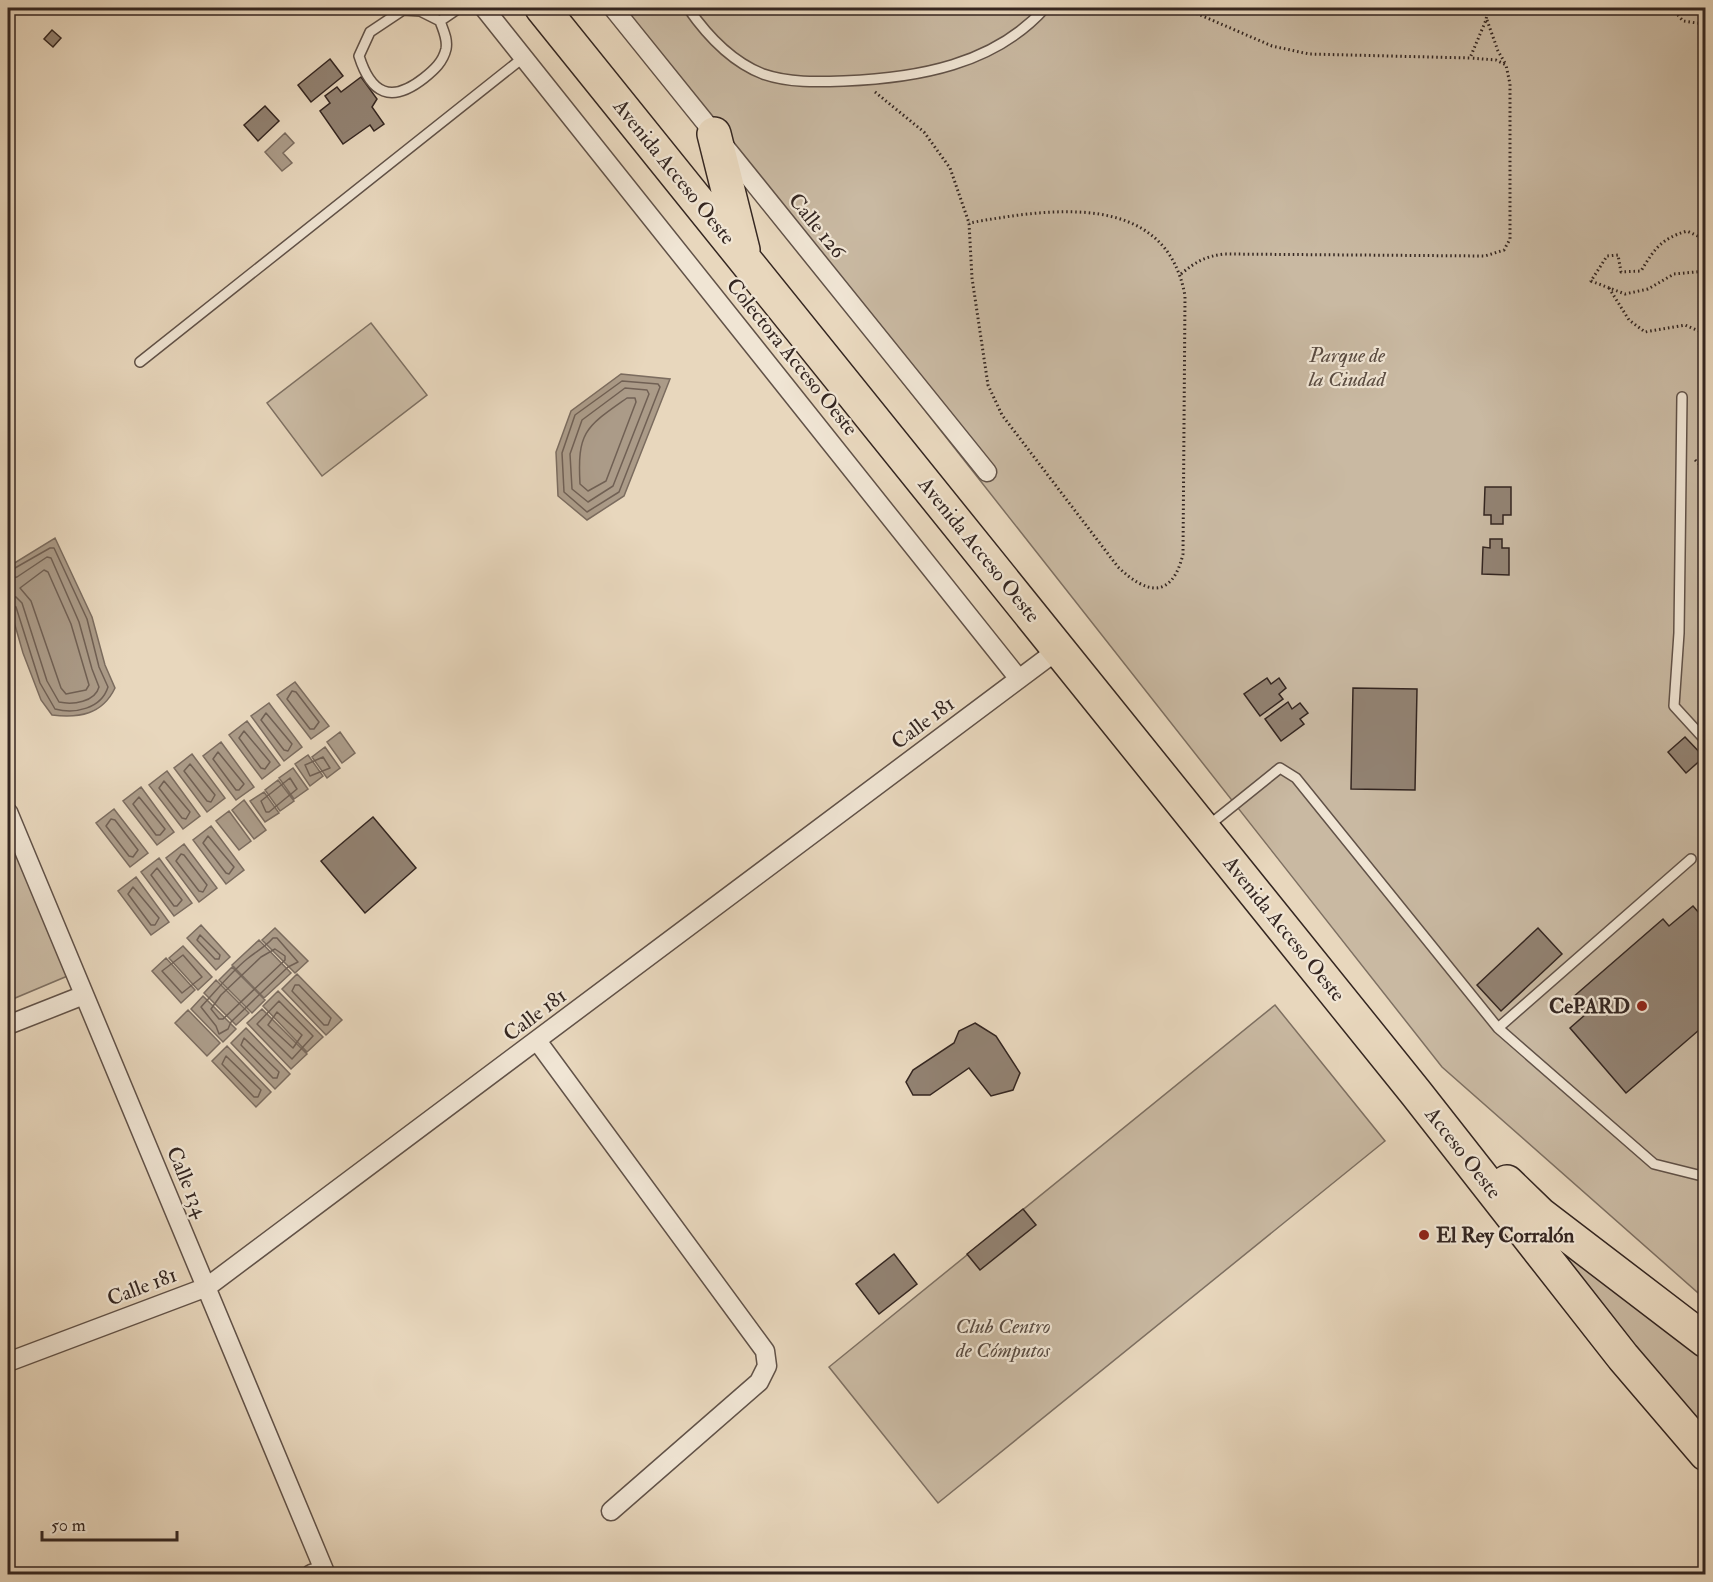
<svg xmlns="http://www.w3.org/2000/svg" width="1713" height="1582" viewBox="0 0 1713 1582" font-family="'IM FELL Double Pica',serif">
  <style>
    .green { fill: #c9b9a2; stroke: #7e7062; stroke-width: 1.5 }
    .water { fill: #ab9b88; stroke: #7b6c5f; stroke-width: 1.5 }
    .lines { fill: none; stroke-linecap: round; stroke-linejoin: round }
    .shore { stroke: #706054; stroke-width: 1.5 }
    .building { fill: #928272; stroke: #342621; stroke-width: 1.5 }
    .lane-casing { stroke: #615248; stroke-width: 12 }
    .street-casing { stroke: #615248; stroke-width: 21 }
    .highway-casing { stroke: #342621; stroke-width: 36 }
    .path { stroke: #342621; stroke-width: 3; stroke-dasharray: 1.5 3; stroke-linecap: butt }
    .lane { stroke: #f0e5d4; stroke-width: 9 }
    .street { stroke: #f0e5d4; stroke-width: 18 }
    .highway { stroke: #e8d7bd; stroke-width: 33 }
    .poi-dot { fill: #8f2418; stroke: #f0e5d4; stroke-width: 2 }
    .labels { text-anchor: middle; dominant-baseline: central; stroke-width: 4.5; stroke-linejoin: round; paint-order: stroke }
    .street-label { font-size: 21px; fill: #342621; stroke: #f0e5d4 }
    .park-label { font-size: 21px; font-style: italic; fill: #594b41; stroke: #f0e5d4 }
    .poi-label { font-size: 21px; font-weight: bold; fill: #342621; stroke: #f0e5d4; text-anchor: end }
  </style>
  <rect width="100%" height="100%" fill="#e8d7bd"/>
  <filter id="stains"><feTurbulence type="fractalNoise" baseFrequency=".00333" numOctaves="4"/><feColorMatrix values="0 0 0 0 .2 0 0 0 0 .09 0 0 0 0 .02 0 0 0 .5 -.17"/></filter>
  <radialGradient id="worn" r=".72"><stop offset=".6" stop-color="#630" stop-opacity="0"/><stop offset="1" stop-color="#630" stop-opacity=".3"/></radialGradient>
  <path class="green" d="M608,8H1705V1299L1442,1067Z
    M371,323L427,395L322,476L267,403Z
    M8,788L77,972L8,1001Z
    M1275,1005L1385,1141L938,1503L829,1367Z
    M1524,1219L1705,1359V1436Z"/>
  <path class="water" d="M285,133L294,143L283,153L292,163L282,171L265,152Z
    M621,374L670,379L624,496L587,520L558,496L556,452L571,411Z
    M55,538L92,617L105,665L115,688C102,715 79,718 52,715L41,700L23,653L8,601V567Z
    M295,682L329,726L311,739L277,695Z
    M269,703L302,747L284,761L251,716Z
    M247,721L280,765L262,779L229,735Z
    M340,732L355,753L342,763L327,742Z
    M221,742L254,787L236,800L203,756Z
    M325,747L340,768L327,778L312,757Z
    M192,754L225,798L207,812L174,768Z
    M308,755L323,776L310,786L295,764Z
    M293,768L308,789L294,799L279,778Z
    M167,771L200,816L183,829L149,785Z
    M278,780L294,801L280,811L265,790Z
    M141,787L174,832L157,845L123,801Z
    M264,792L279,813L265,822L250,801Z
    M244,800L266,830L254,839L232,810Z
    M114,809L148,853L130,867L96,823Z
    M229,811L251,841L239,850L216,821Z
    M211,826L244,870L226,884L193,840Z
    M184,844L217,888L199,902L166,858Z
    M159,858L192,903L174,916L141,872Z
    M136,877L169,922L151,935L118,891Z
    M201,925L230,957L216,970L187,938Z
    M275,928L308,961L295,973L262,940Z
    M259,940L291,973L264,998L232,965Z
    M183,946L212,977L198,990L169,958Z
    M166,958L195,990L181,1003L152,971Z
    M232,967L265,1000L252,1013L219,980Z
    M297,974L342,1020L326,1035L282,989Z
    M216,980L249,1013L236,1025L204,993Z
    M278,991L323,1037L307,1052L263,1006Z
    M203,996L236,1029L223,1042L191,1009Z
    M262,1009L307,1054L291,1069L247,1023Z
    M188,1010L220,1043L207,1056L175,1023Z
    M246,1028L290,1074L275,1089L231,1043Z
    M227,1046L271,1092L256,1107L212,1061Z"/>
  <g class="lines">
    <path class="shore" d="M622,381L658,384L660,387L619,492L587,512L564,492L562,453L575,415Z
      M625,388L647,390L649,394L613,486L588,502L572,489L570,454L582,420Z
      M627,398H635L636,402L606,481L588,491L580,484C577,431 586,427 627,398Z
      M44,570L48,572L71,624L89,685L86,690L66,694L61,688L31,601L20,588Z
      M8,572L50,548H54L87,619L99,667L108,687C101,709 75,714 55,709L40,683L16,607L8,603
      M8,579L17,577L47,557L51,558L79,622L92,669L99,687C95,702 73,705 59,702L47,681L22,603L16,597L8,595
      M292,691L296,692L319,722L314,729H310L287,699Z
      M266,713L292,744L288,751L284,750L261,720Z
      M244,731L270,762L265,769L261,768L239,738Z
      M218,752L244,784L239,790H236L213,759Z
      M323,757L330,768L310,776L305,765Z
      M190,764L215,795L211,802L207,801L184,771Z
      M290,778L297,789L269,812H266L261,801Z
      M164,781L190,812L186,819L182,818L159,788Z
      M139,797L165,829L160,835H156L133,804Z
      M111,819L115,820L138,850L133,857L129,856L106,826Z
      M208,836L234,867L229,874L226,873L203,843Z
      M181,854L184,855L207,885L203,892L199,891L176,861Z
      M157,868L182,900L177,906H174L151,875Z
      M133,887L159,918L155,925H151L128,894Z
      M200,935L220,955L219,959H215L197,940Z
      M273,938H277L298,962L288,967L231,1022L228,1029L219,1034L216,1026L201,1007C216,991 230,973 247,959C257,951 265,947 273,938Z
      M275,949L285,956V960L223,1019H219L211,1009L221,995L261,957Z
      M183,955L202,977L182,993L162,971Z
      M295,985H299L331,1018L328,1025H324L292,991Z
      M279,1001L313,1036L292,1059L257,1024Z
      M277,1012L302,1035L293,1048L268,1025Z
      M244,1038L279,1072L277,1078H273L241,1045Z
      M226,1056L261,1090L258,1097H254L222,1064Z"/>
  </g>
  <path class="building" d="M52,30L61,38L53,47L44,39Z
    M330,59L343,76L311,102L298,85Z
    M361,77L377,99L372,107L384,124L374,131L370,125L343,144L320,111L330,103L325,96L337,87L341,92Z
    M265,106L279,121L258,141L244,125Z
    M1485,487H1511V515H1503V524H1491V515H1484Z
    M1490,539H1502V548H1509V575L1482,574L1483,547L1490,548Z
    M1267,678L1271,684L1279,678L1286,688L1279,694L1283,699L1260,716L1244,694Z
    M1353,688L1417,689L1415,790L1351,789Z
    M1288,702L1292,709L1300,703L1308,713L1300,719L1304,724L1281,741L1265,719Z
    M1685,737L1704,757L1686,773L1668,752Z
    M373,817L416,868L365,913L321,861Z
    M1693,906L1706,921V1024L1626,1093L1570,1028L1586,1014L1572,998L1663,919L1669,926Z
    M1538,928L1562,954L1501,1011L1477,985Z
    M975,1023L996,1036L1020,1073L1013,1090L991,1096L969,1068L930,1095H913L906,1082L913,1070L954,1043L959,1031Z
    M1023,1209L1036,1225L980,1270L967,1254Z
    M894,1254L917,1284L879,1314L856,1284Z"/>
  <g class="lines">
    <g class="lane-casing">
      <path id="lane" d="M688,8C706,34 732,62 763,74C789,83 817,82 844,81C917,78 994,65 1045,8
        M403,10L420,11L440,21C443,30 448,39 446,49C443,62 434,70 424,78C391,104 371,94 359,56L370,32Z
        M440,21L459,8
        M140,362L524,57
        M1682,397L1679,633L1674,706L1706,741
        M1208,826L1280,768L1296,778L1498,1028L1654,1164L1706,1177
        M1498,1028L1691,859"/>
    </g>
    <g class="street-casing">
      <path id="street" d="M484,8L1019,679
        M613,8L987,472
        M8,812L324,1570L311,1574
        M8,1025L84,995
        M538,1042L765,1351L767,1366L759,1382L611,1511
        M8,1362L207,1287L1059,649"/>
    </g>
    <g class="highway-casing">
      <path id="highway" d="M542,8L1416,1093L1623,1357L1706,1454
        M714,134L743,250
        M1507,1182L1540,1214L1706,1341"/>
    </g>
    <path class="path" d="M1184,8L1272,46L1309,54L1470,58L1486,20L1488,8
      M1672,8L1683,21L1704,24L1706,27
      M1487,20L1498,51L1505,63
      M875,92L924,132L950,168L969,223L972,278L988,385L1002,415L1118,567C1146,594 1172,600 1183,554L1185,296C1166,189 1048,209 969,223
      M1706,240L1687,231C1661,239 1655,248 1641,271L1621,272L1618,255L1607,256L1591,281L1625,294L1648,289L1674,274L1706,271
      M1181,274C1195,262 1206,256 1224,254L1485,256L1504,250L1510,239V84L1506,65L1496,60L1470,58
      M1609,288L1629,320L1645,332L1685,325L1706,334
      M1695,460L1706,470"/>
    <use href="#lane" class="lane"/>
    <use href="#street" class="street"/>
    <use href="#highway" class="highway"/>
  </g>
  <g class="poi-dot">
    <circle cx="1642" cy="1006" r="6"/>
    <circle cx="1424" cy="1235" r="6"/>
  </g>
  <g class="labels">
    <g class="street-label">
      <text transform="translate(674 172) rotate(51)">Avenida Acceso Oeste</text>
      <text transform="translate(817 226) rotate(51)">Calle 126</text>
      <text transform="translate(792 357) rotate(51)">Colectora Acceso Oeste</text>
      <text transform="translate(979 550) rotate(51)">Avenida Acceso Oeste</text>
      <text transform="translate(923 723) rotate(-37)">Calle 181</text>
      <text transform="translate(1284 929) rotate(51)">Avenida Acceso Oeste</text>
      <text transform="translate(535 1015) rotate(-37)">Calle 181</text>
      <text transform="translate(1463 1153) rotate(52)">Acceso Oeste</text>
      <text transform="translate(187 1182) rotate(67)">Calle 134</text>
      <text transform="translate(142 1287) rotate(-21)">Calle 181</text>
    </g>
    <g class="park-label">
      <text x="1347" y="355">Parque de<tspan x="1347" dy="24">la Ciudad</tspan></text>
      <text x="1003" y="1326">Club Centro<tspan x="1003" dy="24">de Cómputos</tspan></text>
    </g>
    <g class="poi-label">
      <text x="1630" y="1006">CePARD</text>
      <text x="1436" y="1235" text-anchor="start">El Rey Corralón</text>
    </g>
  </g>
  <rect width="1713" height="1582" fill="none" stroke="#e8d7bd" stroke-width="30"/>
  <rect x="9" y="9" width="1695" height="1564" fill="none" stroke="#342621" stroke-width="3"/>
  <rect x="15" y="15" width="1683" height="1552" fill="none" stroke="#342621" stroke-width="1.5"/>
  <path d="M42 1531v9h135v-9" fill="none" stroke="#342621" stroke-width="3"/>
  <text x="51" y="1531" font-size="18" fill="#342621" stroke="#f0e5d4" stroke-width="4.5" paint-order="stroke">50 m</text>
  <rect width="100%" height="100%" filter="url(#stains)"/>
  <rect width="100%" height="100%" fill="url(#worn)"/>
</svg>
